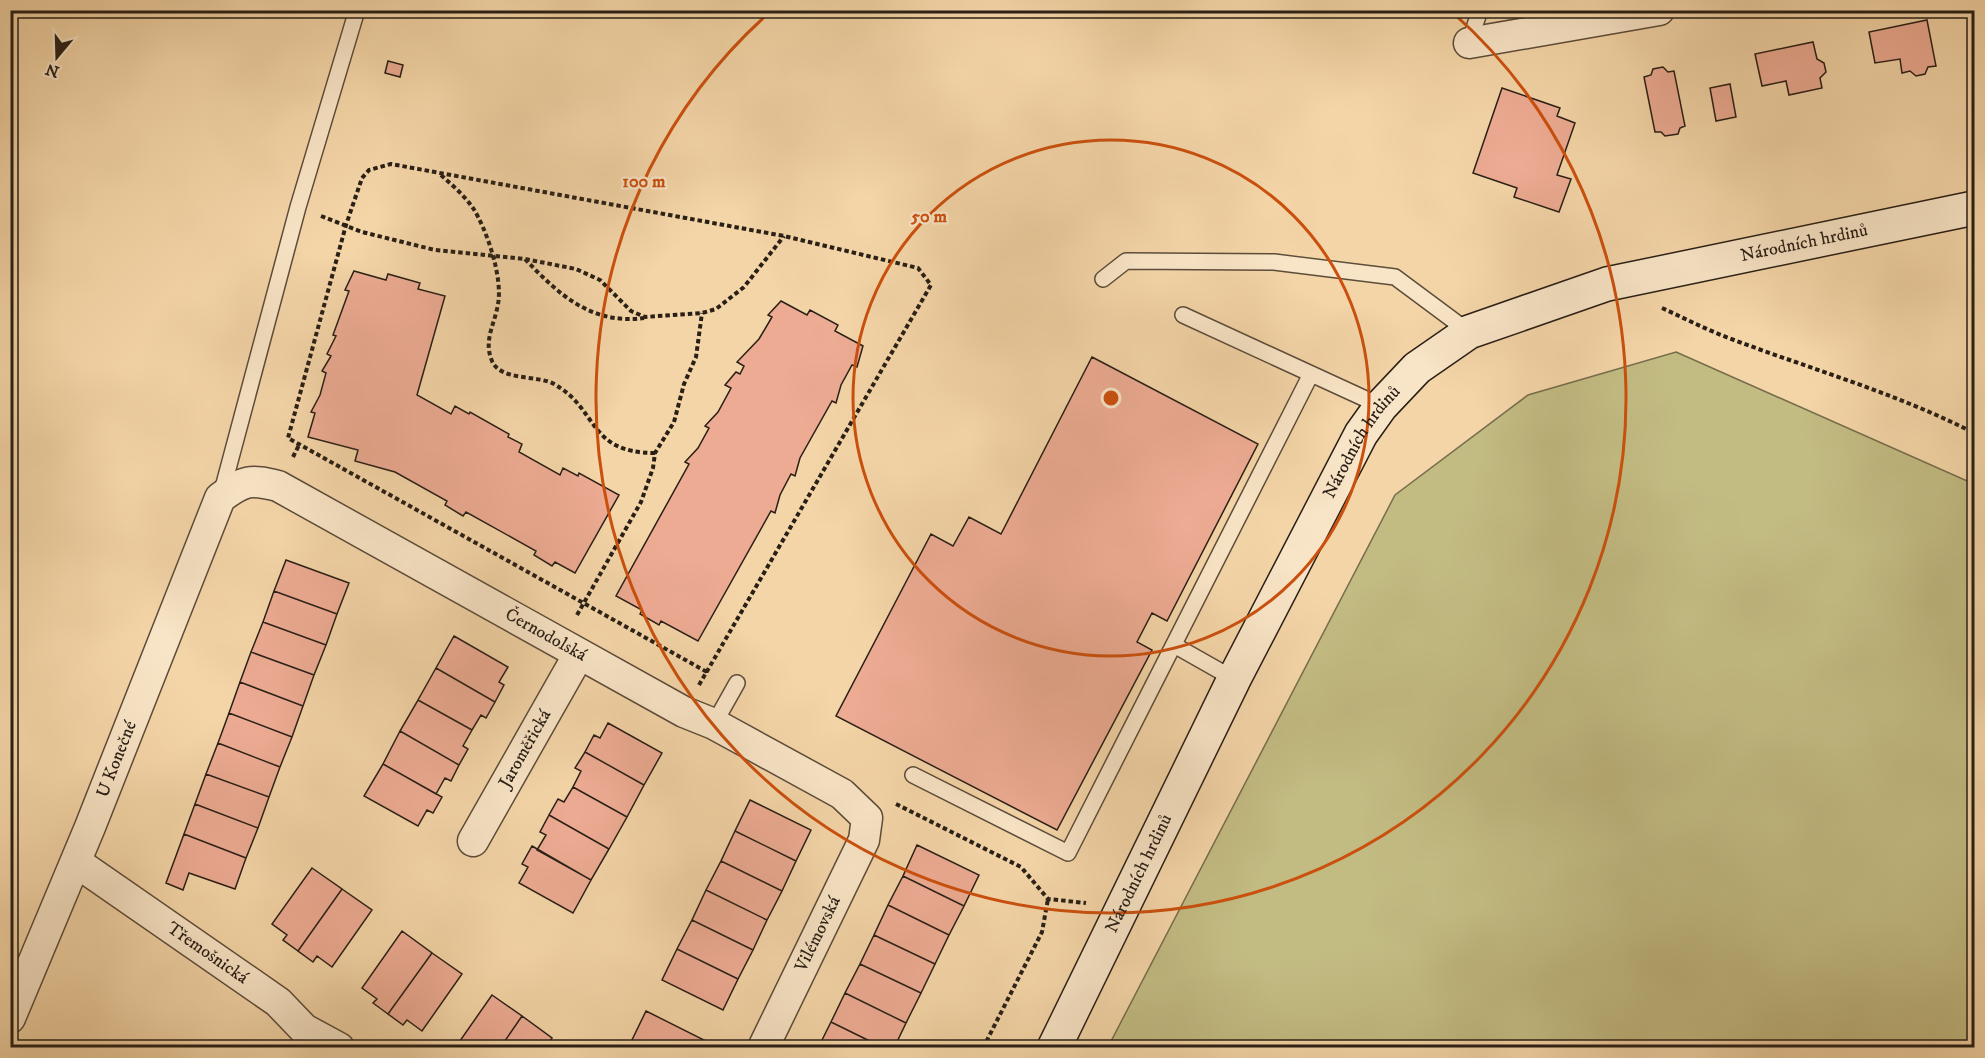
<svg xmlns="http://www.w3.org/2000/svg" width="1985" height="1058" viewBox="0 0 1985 1058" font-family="'IM FELL DW Pica',serif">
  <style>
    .green { fill: #c2bb82; stroke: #766d4c; stroke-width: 1.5 }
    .building { fill: #edab93; stroke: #291f16; stroke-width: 1.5 }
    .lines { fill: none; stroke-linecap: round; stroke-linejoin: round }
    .lane-casing { stroke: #5c4c3a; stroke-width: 18 }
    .street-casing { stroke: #5c4c3a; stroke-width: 33 }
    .secondary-casing { stroke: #291f16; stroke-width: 36 }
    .path { stroke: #291f16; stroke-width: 4; stroke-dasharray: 4.5 3; stroke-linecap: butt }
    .lane { stroke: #f8e4c6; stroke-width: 15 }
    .street { stroke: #f8e4c6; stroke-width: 30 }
    .secondary { stroke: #f8e4c6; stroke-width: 33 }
    .ring { fill: none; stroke: #cb500e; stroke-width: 3 }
    .labels { text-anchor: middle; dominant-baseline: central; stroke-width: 4.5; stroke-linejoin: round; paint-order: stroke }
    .street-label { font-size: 18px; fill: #291f16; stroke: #f8e4c6 }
    .centre { fill: #cb500e; stroke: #f8e4c6; stroke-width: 3 }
    .ring-label { font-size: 18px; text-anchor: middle; font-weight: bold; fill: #cb500e; stroke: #f8e4c6; stroke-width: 4.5; stroke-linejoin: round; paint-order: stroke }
  </style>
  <rect width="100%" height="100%" fill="#f4d5a7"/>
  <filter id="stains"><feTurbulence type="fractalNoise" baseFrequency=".00333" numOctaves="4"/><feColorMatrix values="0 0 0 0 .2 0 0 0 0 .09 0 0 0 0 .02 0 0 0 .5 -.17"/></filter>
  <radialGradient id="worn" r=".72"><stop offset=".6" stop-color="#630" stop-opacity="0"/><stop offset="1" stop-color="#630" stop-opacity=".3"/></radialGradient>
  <path class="green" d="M1676,352L1974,484V1047H1108L1395,495L1528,395Z"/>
  <path class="building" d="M1927,20L1936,66L1928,67L1925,74L1916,76L1910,71L1902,73L1900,59L1875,63L1869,32Z
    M1813,42L1817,59L1824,63L1826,72L1820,78L1822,88L1789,95L1786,81L1762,86L1755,54Z
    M388,61L403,65L400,77L385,73Z
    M1663,67L1668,72L1674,71L1685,126L1680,128L1678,134L1665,136L1661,132H1655L1644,77L1651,75L1653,69Z
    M1730,84L1736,117L1716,121L1710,88Z
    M1502,88L1560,108L1557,116L1575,123L1557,175L1571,179L1559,212L1514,197L1517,188L1473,173Z
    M354,271L386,280L388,274L420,283L418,289L445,296L417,395L451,414L455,406L469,414L470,412L509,434L508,437L522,444L519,452L560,475L563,468L578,476L579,473L619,495L575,573L555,562L552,566L534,555L536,551L466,512L463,516L445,505L447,501L395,472L355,461L358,450L308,437L315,413L311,412L320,395L326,373L322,371L331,356L327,354L336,336L333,335L349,291L345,290Z
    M781,301L807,315L810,310L838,325L835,331L863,346L857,367L852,365L841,385L836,403L832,401L800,458L795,476L791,474L780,495L775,513L771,511L698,641L661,621L659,625L640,614L642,610L616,596L689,464L685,462L698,448L709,428L705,426L718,412L731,388L725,385L736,372L740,374L744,366L737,362L759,339L772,317L768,315Z
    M1092,357L1258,444L1167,621L1152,613L1137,642L1152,650L1057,830L836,716L931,534L953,546L969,517L1001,534Z
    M286,560L349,583L337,614L274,591Z
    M274,591L337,614L326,645L263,622Z
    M263,622L326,645L314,675L251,652Z
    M454,636L508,667L499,682L504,685L495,702L436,668Z
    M251,652L314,675L303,706L240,682Z
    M436,668L495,702L486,718L481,715L472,730L418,700Z
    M240,682L303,706L292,737L229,713Z
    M418,700L472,730L463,746L468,749L459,765L400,731Z
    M229,713L292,737L280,767L218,743Z
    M608,723L662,753L644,785L585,752L594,735L600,738Z
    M400,731L459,765L451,781L445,778L436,794L383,764Z
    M218,743L280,767L269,797L206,774Z
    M585,752L644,785L627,817L573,787L581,771L575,768Z
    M383,764L442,797L433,813L427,810L418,826L364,796Z
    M206,774L269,797L258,828L195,804Z
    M573,787L627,817L609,849L549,815L558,799L564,802Z
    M750,800L811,830L796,861L735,831Z
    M195,804L258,828L246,858L184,834Z
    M549,815L609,849L591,880L537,850L546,835L540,832Z
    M735,831L796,861L782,891L721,861Z
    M184,834L246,858L235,889L189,873L183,890L166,883Z
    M917,845L979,875L964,906L903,876Z
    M532,846L591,880L573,913L519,883L528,867L522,864Z
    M721,861L782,891L767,920L706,890Z
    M312,868L342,889L298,951L283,940L287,935L272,924Z
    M903,876L964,906L949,935L888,905Z
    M342,889L372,910L332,967L317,956L313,962L298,951Z
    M706,890L767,920L753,950L692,920Z
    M888,905L949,935L935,964L874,935Z
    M692,920L753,950L738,979L677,949Z
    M402,931L432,953L388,1014L373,1003L377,999L362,988Z
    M874,935L935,964L921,993L860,964Z
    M677,949L738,979L723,1010L662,980Z
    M432,953L462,974L422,1031L407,1020L403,1025L388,1014Z
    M860,964L921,993L906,1023L845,993Z
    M845,993L906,1023L894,1048H884L831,1022Z
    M492,995L522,1016L500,1048H455Z
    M646,1011L708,1042L705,1048H643L631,1042Z
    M522,1016L552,1038L545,1048H500Z
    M831,1022L884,1048H818Z"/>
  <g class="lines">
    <g class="lane-casing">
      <path id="lane" d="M1469,43L1480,10
        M1103,279L1126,261L1274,262L1395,277L1469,332
        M1183,315L1381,406
        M221,495L298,207L357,10
        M1174,645L1234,679
        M714,724L737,683
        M913,775L1068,853L1311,374"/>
    </g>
    <g class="street-casing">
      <g id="street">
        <path d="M1469,43L1659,10"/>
        <path id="s1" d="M473,841L579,654"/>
        <path id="s2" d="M76,862L278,1002L304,1029L339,1048"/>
        <path id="s3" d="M10,1018L90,827L220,498C244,480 250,479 278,486L684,712L714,724L842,794L867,818L864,840L763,1048"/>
      </g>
    </g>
    <g class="secondary-casing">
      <g id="secondary">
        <path id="s4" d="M1054,1048L1234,679L1361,434L1381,406L1417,368L1469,332L1607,284L1974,208"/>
      </g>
    </g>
    <path class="path" d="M441,175C452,185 464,195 473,208C487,230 503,278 498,304C495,324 483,340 492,361C500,381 538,375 554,384C599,409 587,453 655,453
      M321,216L362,232L435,250L525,259L576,269L600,280L631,311L645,317L702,313L716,309L744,287L784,236
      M525,259C559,295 592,325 644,318
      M1662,308C1686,319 1709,331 1734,340C1814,370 1898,394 1974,433
      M293,457L299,445
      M577,615L641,502L653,468L655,453L674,422L684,384L696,357L702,313
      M699,685L931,285L918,268L784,236L391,164L369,170L362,178L346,225L288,438L707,672
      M896,804L1021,867L1048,899L1086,903
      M983,1048L1042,932L1048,899"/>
    <use href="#lane" class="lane"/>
    <use href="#street" class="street"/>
    <use href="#secondary" class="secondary"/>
  </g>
  <g class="ring">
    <circle cx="1111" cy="398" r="258"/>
    <path d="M1452 12A515 515 0 1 1 770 12"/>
  </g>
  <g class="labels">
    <g class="street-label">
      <text stroke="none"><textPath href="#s4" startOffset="1184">Národních hrdinů</textPath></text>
      <text stroke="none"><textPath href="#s4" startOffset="680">Národních hrdinů</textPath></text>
      <text stroke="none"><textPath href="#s3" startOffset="930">Černodolská</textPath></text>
      <text stroke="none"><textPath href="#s1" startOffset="106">Jaroměřická</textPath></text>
      <text stroke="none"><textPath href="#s3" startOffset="280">U Konečné</textPath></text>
      <text stroke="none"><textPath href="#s4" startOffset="194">Národních hrdinů</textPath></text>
      <text transform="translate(818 934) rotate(-64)">Vilémovská</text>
      <text stroke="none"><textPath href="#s2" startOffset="160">Třemošnická</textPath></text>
    </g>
  </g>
  <circle cx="1111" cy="398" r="9" class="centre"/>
  <g class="ring-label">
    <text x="644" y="187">100 m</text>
    <text x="929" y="222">50 m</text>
  </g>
  <rect width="1985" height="1058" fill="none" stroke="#f4d5a7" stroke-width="36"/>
  <rect x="12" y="12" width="1961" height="1034" fill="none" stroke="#291f16" stroke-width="3"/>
  <rect x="18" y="18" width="1949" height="1022" fill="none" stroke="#291f16" stroke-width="1.5"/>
  <g transform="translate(57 57) rotate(199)" stroke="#f8e4c6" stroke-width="4.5" paint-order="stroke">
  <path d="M0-4.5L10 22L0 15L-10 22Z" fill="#291f16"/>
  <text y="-9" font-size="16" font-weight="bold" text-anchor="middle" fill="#291f16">N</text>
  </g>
  <rect width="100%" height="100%" filter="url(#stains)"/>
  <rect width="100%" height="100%" fill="url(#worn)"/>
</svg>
